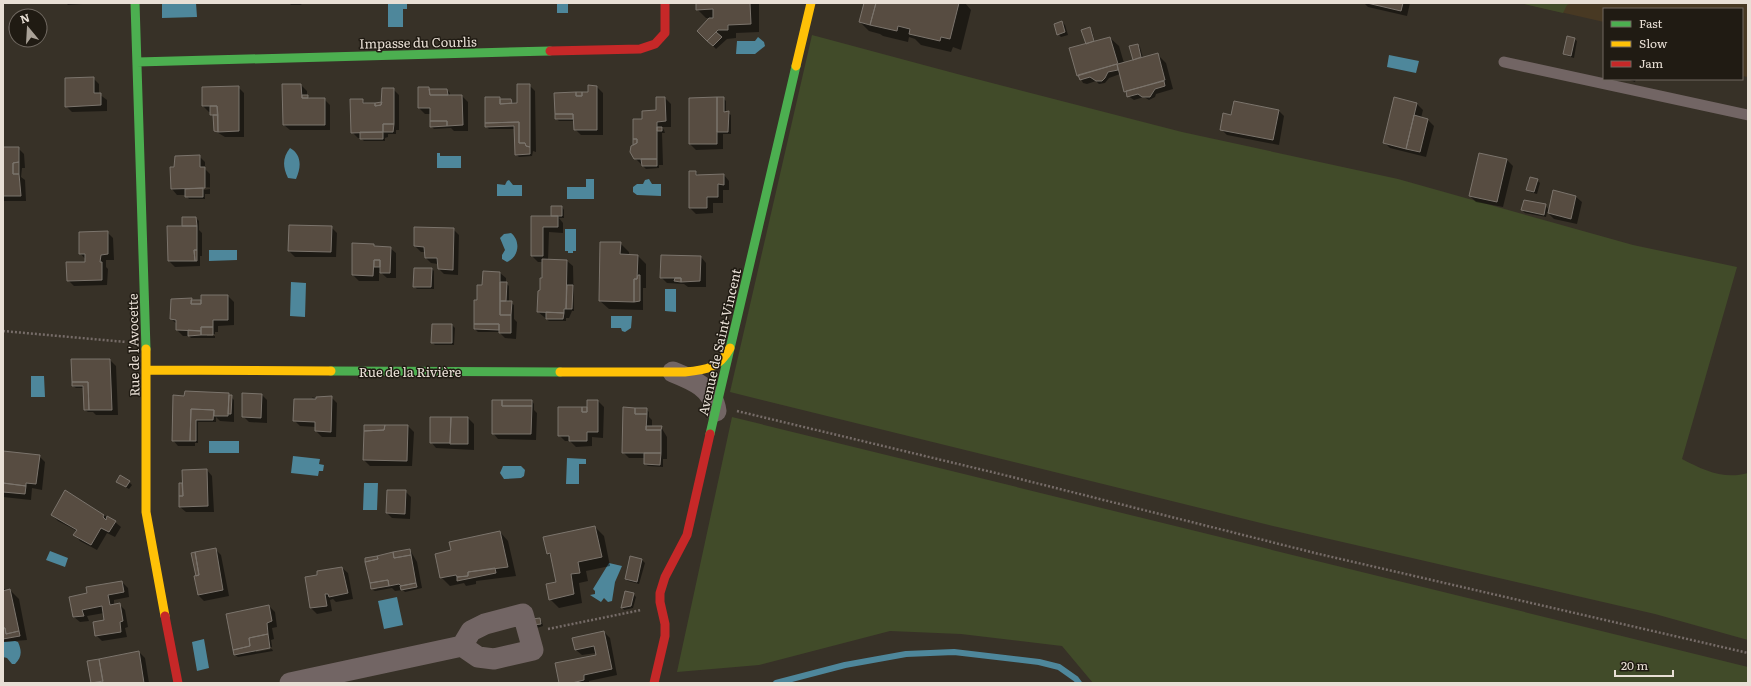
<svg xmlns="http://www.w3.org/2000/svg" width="1751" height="686" viewBox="0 0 1751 686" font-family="Literata,serif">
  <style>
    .built { fill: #483923 }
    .green { fill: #414b29 }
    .water { fill: #4e879b }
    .shadow { fill: #0007; fill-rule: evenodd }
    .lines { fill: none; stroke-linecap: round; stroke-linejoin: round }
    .stream { stroke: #4e879b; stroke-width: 6 }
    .building { fill: #574c41; stroke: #7b746c }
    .path { stroke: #766c68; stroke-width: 2.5; stroke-dasharray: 2 2; stroke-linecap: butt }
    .lane { stroke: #726564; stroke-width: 11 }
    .street { stroke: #726564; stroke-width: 21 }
    .fast { stroke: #4caf50; stroke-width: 9 }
    .slow { stroke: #ffc107; stroke-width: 9 }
    .jam { stroke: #c62828; stroke-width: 9 }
    .labels { text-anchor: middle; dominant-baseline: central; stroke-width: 3; stroke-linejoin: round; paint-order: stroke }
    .street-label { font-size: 13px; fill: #e8dfd5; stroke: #201b13 }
  </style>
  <rect width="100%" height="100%" fill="#373127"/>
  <path class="built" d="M1521,3H1748V77L1742,76V9H1604V22Z"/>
  <path class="green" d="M1520,3H1572L1567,5L1563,13Z
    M812,35L961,75L1182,132L1398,179L1633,245L1737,267L1682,459C1703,470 1724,480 1748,473V640L1655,614L1273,526L730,392Z
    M732,417L1748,667V683H1093L1062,646L961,634L890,631L759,665L677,672Z"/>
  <path class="water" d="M162,3H196L197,17L162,18Z
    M388,3H407V9H403V27H388Z
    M557,3H568V13H557Z
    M758,37L764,42L765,46L755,54H736L737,41H755Z
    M1389,55L1419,61L1416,73L1387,67Z
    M290,148C301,154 302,166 296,179L288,178C282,166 283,157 290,148Z
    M437,153H440V156H461V168H437Z
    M586,179H594V199H567V187H586Z
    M649,179L652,184H661V196L637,195L633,192V187L637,184H643L645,180Z
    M509,180L513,185H522V196H497V184L505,185L507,181Z
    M565,229H576V251H573V253H568V251H565Z
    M511,233C521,241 519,257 507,262L502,259V255L505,250L500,238L504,234Z
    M209,250H237V260L209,261Z
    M291,282L306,283L305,317L290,316Z
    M665,289H676V312L665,311Z
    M611,316H632L631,328L625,332L622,331L621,328H611Z
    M31,376H44L45,397H31Z
    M209,441H239V453H209Z
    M293,456L320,459L319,464L324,465L323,471H319L318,476L291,473Z
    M567,458L586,459V464H579V484H566Z
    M503,466H521L525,470L524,476L521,478L504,479L500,473Z
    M364,483H378L377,510H363Z
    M50,551L68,558L65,567L46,560Z
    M609,563L622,566L615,582L612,601L608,602L604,598L601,602L590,595L595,594V591L593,589Z
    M397,597L403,625L384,629L378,601Z
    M204,639L209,668L197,671L192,642Z
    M15,641L18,642C22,651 22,657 15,664H12L7,658L3,657V642Z"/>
  <path class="shadow" d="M66,3H98L68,5Z
    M289,3H299L302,5H291Z
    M697,3H770L759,4V32L736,33V38L727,39L716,49L698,31L710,18H706L697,9Z
    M865,3H965L971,10L961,50L953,47L951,52L921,45L915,39L909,37L908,42L883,36L880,34L869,31L860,22Z
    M1359,3H1410L1407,16L1368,7L1365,4Z
    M1062,22L1065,25L1068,35L1061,37L1058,34Z
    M1090,28L1092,31L1095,42L1110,38L1119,46L1124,63L1134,60L1130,47L1137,45L1140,47L1143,58L1157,54L1166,63L1173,89L1156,94L1155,97L1149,100L1144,97L1134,100L1128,96L1125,91L1120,74L1109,78L1105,83L1099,84L1096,81L1087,84L1083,83L1080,77Z
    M1574,39L1577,41L1574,58L1567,56L1564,54Z
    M93,78L99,84V94L107,100V111L72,112L66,106Z
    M1627,79H1636L1635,82Z
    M283,85H301L307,91V95L310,98L324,99L330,105V130H290L284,125Z
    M529,85L535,91L536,152L533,151L532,156L519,157L516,154V129H489L486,126L499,98L501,100H511L514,104H518Z
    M238,87L244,93V137H225L215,131L214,117L211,112H209L203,106Z
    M597,87L603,93V135H581L575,129L574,121H559L556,118Z
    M429,88L431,90H447L450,93V96H462L468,102V131H454L451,128L434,129L431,126V114H425L419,108Z
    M393,89L399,95V130H396V134H388V137L385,138V141H364L361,138H358L352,132L362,100L366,104L382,105Z
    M665,98L671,104V127H662L664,130L665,133H662L663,165H659V168L646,169L635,158L643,120L657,111Z
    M723,98L726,101V112L731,115V134H723V149L696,150L690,144Z
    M1395,98L1417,104L1423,110L1421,118L1428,120L1434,126L1426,157L1390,148L1384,142Z
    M1278,110L1284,116L1279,145L1227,135L1221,129L1232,116Z
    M3,148H18L24,154L25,168H22L21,177L25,180L26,201H3Z
    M199,156L205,162V169L210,174V194H205V199H189L186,195H177L172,189L175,168ZM210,187V189L203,190L201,188Z
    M1507,160L1513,166L1503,207L1476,202L1470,196Z
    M696,172L699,176L724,175L729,181V190H723V203H713V213L696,214L690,208Z
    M1537,180L1540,183L1537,194L1530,192L1528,189Z
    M1576,197L1582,202L1577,224L1554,219L1547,212L1546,217L1525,213L1522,210L1545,205L1549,210Z
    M562,207L564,210V218H559L563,223V233L549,232L548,260L567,261L573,266L574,311H572L569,318H566V321H549L538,312L543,279V262H538L532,256V217H552Z
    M196,218L199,221V230L202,233V256H200V266L175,267L169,261L183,227Z
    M331,227L337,233L336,257H295L289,251Z
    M453,229L459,235L458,275L444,274L438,268V264L431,263L426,258L425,252H421L415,246Z
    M107,232L113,238L114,260H106V267L108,269L107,285L74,286L68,280L86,263V260L80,253Z
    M620,243L629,252V255L638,256L646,264V288H643V310L609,309L600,301Z
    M373,245L376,247L390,248L396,253V278H387L379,271V281H359L353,275Z
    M701,257L706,263V287H688L684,284L667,283L661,277Z
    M432,269L434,271V289H417L414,286Z
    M500,273L506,278V283L509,286V302L514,305V319L517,322L516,339L505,338L499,332H478L475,329L478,301L483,286Z
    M228,296L234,302V325L218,326V332H215V334H207V336H215V338H191L189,336H183L177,330V324L171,319L191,299L193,301H202Z
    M452,325L455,328L454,345H435L432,342Z
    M72,360H110L116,366L118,415H96L93,412H88L85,410L84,388H76L73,386Z
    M228,394L234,400V422L220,421L216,417V422H198V443H195V446H178L173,440L185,397Z
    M262,395L267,400V423L249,422L243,416Z
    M312,397L317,399L331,397L337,403L336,437H322L316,431V427L300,426L294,420L314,400Z
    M532,401L534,404V410L537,413L536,440L498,439L493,433Z
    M598,401L604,407L603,438L592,437V446L576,447L570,441H565L559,435L586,408Z
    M646,409L649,412V417L652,420V427H661L667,437V459H663V467L648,466L645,464V458H629L623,452Z
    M431,418H468L474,424V450L436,448L431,442Z
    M386,426H408L414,432L412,466H370L364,460Z
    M3,452L39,456L45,462L42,490L32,488L31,500L3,497Z
    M207,470L212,476L214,512H186L180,507L182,484L184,486Z
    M118,482H129L132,485L129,489Z
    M405,491L411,497L410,519L392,518L387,513Z
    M52,515H104L115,522L121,527L115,537L107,533L97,550L80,541L75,535L77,531L58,521Z
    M595,527L604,536L610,566L586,571L588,581L579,583L582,603L559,608L550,599L558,583L552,558L548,553Z
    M500,532L508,541L516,576L476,581V584L466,586L464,583L450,586L441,577L452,551Z
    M215,549L221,555L229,596L204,601L198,595Z
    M410,550L417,562L422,588L405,592L403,590L395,591L392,588L375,591L373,590L377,589L376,587L372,589L371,584H372L366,558Z
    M631,557L642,560L645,563L639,584L628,581L626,579Z
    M342,568L348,573L353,599L336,602L333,599L330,600L332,611L317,614L311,608L306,578Z
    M122,582L128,588L129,597L114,600V605L119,604L125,610L128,627L125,628L127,637L102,641L96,635L105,621L104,613L87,616L89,621L80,622L74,617L89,594Z
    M3,587L6,591L10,590L19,599L27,640L3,642Z
    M633,594L636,597L633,608L624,610L622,607Z
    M269,606L275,612L277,627L272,628L274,639L271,640L272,647L256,650V652L272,649L273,651L238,657L235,655Z
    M539,619L542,622L543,626L537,628L534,625Z
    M604,632L610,638L617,675L589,681V683H560L597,656L596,653L582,655L576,650Z
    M139,652L145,658L149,683H92Z"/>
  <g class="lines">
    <path class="stream" d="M776,683L845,665L906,654L954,652L1039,662L1059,667L1076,679L1079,683"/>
  </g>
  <path class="building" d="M696,3H750L751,24L728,25V30H718L707,41L697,31L709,18H713V9L696,10Z
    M864,3H876L870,25L859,22Z
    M876,3H959L950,39L941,37L940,41L909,34L910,29L898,26L897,31L870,25Z
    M1367,3H1403L1401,11Z
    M1062,21L1065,32L1057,35L1054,24Z
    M1090,27L1094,41L1086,44L1081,30Z
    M716,32L722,37L713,46L707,41Z
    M1567,36L1575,38L1571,56L1563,54Z
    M1110,37L1118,64L1158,53L1165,80L1124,92L1117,64L1077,76L1069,48Z
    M1138,44L1141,57L1133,60L1129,46Z
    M1117,64L1118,70L1108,72L1105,78L1102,81H1096L1090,77L1080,80L1078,75Z
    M94,77V93H101V105L65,107V78Z
    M1164,81L1165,86L1155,89L1150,97H1142L1138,94L1127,97L1126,91Z
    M282,84H301L302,98H325V125H283Z
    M517,84H530V147L526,146L525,143H519V122L485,123V97H500V104L517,103Z
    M588,85L597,86V130H574L573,114H555L554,93L576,92V96H582V92H588Z
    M239,86V131L218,132L217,106H202V87Z
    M418,87H429L430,95H462L463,125L447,126V121H430V108H418Z
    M382,88H394V124H383V132L351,133L350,99H363V103H375V106L381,105Z
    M429,89H447L448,95H430Z
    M576,92H582V96H576Z
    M302,95H308V98H302Z
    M656,97H665L666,121L657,122V159H634L630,152L631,146L637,143V139H633V119H642V111L656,110Z
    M717,97V144H689V98Z
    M717,97H724V112L729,111L728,132H717Z
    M1394,97L1417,103L1406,149L1383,143Z
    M500,99H511L512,103L500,104Z
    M1234,101L1279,110L1273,140L1220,130L1223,113L1231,115Z
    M382,102L381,105L375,106V103Z
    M210,106H217L218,115H210Z
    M555,114H573V119H555Z
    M213,115H218V132L214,131Z
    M1414,115L1428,119L1420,152L1406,149Z
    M430,121H447V126L430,127Z
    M519,122V143H525L526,146L530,147V154L515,155L514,126L485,127V123Z
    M383,124H394L393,132H383Z
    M657,127H662V131H657Z
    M360,132H383V139H360Z
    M633,139H637V143L633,145Z
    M3,147H19V162L13,163V174H19L21,196H3Z
    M1479,153L1507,159L1497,202L1469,196Z
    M200,155V167H205V188L171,189L170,167H174L175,156Z
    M641,159H657V166H642Z
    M19,162V174H13V163Z
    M689,171H696V175L724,174V185L718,184V197H707V208H689Z
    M1530,177L1538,179L1534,192L1526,190Z
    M203,188V197H185V189Z
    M1553,190L1576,196L1571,219L1548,213Z
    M1524,200L1546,204L1544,215L1521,210Z
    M551,206H562V216H551Z
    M531,216H558V227H543V256H531Z
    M182,217H196L197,226H182Z
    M289,225L332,226L331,252L288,251Z
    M167,226H197V250H194L195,261H168Z
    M414,227L454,228L453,270L438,269L437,258H425L424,247L414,246Z
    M108,231V254L101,255L100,262H102V280L67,281L66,262H85V254H79V232Z
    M600,242H621L620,254L638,255L637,279H634V302L599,301Z
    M352,243L374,244V246L391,247L390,273H380V260H374L373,276L352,275Z
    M194,250H197V261H195Z
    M661,255L701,256L700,281L681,282V278H660Z
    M542,259L567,260L566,309H564V313L537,312L538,291L540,290V278H542Z
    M374,260H380V267H374Z
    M414,268H432L431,287H413Z
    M483,271L500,272V315H511V333H499V324H474V300H477V285H482Z
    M638,275H640V301L634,302V279H637Z
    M675,278H681V282L674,281Z
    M500,282H507L506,301H500Z
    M567,285H573L572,309H566Z
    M201,295H228V320H213V327H201V331L176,330V320L170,319L171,299L192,298L191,304H201Z
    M191,300H201V304H191Z
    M500,301H512L511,315H500Z
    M546,312L564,313L563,319H546Z
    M432,324H452V343H431Z
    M474,324H499V330L474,329Z
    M201,327H213V335H201Z
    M188,330L201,331V335L188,336Z
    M71,359H110L112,410H89L88,382H72Z
    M72,382H88L89,410H84L83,386H72Z
    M185,391L229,393L228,416H214V410L191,409L190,441H172L173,395L184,396Z
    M242,393L262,394L261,418L242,417Z
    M229,395H232L231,414H228Z
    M332,396L331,432L315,431V422L293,421L294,399H316V397Z
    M492,400H502V406H532L531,434H492Z
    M502,400H532V406H502Z
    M587,400H598V432H587V441H569V436H558V407H582V412H587Z
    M582,407H587V412H582Z
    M623,407L635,408V414H647L646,430H661V453H622Z
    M635,408H647V414H635Z
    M191,409L214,410L213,420H196V441H190Z
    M430,417H451L450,443H430Z
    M451,417H468V444H450Z
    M364,425H385L384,430L364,431Z
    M385,425H408L407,461L363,460L364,431L384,430Z
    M646,426H662L661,430H646Z
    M3,451L40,455L36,484L26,483V486L3,483Z
    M644,453H661L660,465L644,464Z
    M207,469L208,506L179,507V496H183L182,470Z
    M120,475L130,481L126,487L116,482Z
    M3,483L26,486L25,494L3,492Z
    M179,483H182L183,496H179Z
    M65,490L104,515L103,517L106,520L107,516L116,521L109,532L101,528L91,545L73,535L77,530L51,515Z
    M387,490H406L405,514L386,513Z
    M595,526L602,557L578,562L580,573L571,574L574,594L549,600L546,584L556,582L550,553L547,554L543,537Z
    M500,531L508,567L468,572V576L457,577L456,575L440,578L435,554L451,550L449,542Z
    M216,548L223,590L198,595L194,576L199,575L195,552Z
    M410,549L411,555L394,558L393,552Z
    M195,552L199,575L196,576L191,553Z
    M393,552L394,558L411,555L416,583L401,586L399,584L389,586L388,580L370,583L365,562L378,559L377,556Z
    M377,556L378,559L365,562V558Z
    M630,556L642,559L637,582L625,579Z
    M342,567L348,593L329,597L328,594H325L327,606L310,608L305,577L317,575V571Z
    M495,568L496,573L457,581V577L468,576V572Z
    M388,580L389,586L371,589L370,583Z
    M122,581L124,592L108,595L110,605L120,603L123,621L120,622L121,632L95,636L93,622L104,620L102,606L82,610L84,616L73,617L69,597L87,593L86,587Z
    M416,583L417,587L401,590L400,586Z
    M10,589L19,631L6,634L5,628H3V591Z
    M625,591L634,593L631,606L621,608Z
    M269,605L272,621L267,623L268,634L249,638L250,646L233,650L226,614Z
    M540,618L541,624L533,625L532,619Z
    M3,628H5L6,634L19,631L20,636L3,639Z
    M604,631L612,669L584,675V680L572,683H559L555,663L596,655L594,646L575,650L572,638Z
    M268,634L270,648L234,655L233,650L250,646L249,638Z
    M139,651L144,683H103L99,659Z
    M99,659L103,681L91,683L87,661Z"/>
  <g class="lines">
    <path class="path" d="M3,331L126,342
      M737,411L1000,474L1319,554L1748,653
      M548,629L641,610"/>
    <path class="lane" d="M1504,62L1748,115"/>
    <path class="street" d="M673,372C693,380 713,388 716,411
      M290,683L462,646L478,657L494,659L533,650L523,614L485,624L471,631L462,646"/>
    <path class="fast" d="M135,3L146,349
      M137,62L550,51
      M331,371L560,372
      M710,434L796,66"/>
    <path class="slow" d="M796,66L811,3
      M146,349V512L165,616
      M147,370L331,371
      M560,372H685C707,370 719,368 730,348"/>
    <path class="jam" d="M550,51L640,49L655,44L665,33V3
      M165,616L178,683
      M654,683L665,636V624L660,602V593L665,577L687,535L710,434"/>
  </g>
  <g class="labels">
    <g class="street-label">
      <text transform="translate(418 42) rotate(-1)">Impasse du Courlis</text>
      <text transform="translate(719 342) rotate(-77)">Avenue de Saint-Vincent</text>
      <text transform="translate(133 345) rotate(-91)">Rue de l'Avocette</text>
      <text x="410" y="371">Rue de la Rivière</text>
    </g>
  </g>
  <rect width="1751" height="686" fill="none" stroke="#e8dfd5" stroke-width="8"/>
  <rect x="1603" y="8" width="140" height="72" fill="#201b13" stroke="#706961"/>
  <rect x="1611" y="21" width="20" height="6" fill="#4caf50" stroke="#706961"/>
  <text x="1639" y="28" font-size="12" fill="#e8dfd5">Fast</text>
  <rect x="1611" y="41" width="20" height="6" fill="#ffc107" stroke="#706961"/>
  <text x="1639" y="48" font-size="12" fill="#e8dfd5">Slow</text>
  <rect x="1611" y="61" width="20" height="6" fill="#c62828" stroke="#706961"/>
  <text x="1639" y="68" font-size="12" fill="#e8dfd5">Jam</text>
  <g transform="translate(28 28) rotate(342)"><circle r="19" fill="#201b13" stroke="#706961"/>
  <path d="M0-3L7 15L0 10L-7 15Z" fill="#aaa298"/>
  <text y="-6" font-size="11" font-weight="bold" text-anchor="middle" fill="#e8dfd5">N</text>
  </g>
  <path d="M1615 670v6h58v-6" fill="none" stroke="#e8dfd5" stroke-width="2"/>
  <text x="1621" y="670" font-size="12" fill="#e8dfd5" stroke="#201b13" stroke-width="3" paint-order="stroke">20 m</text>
</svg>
